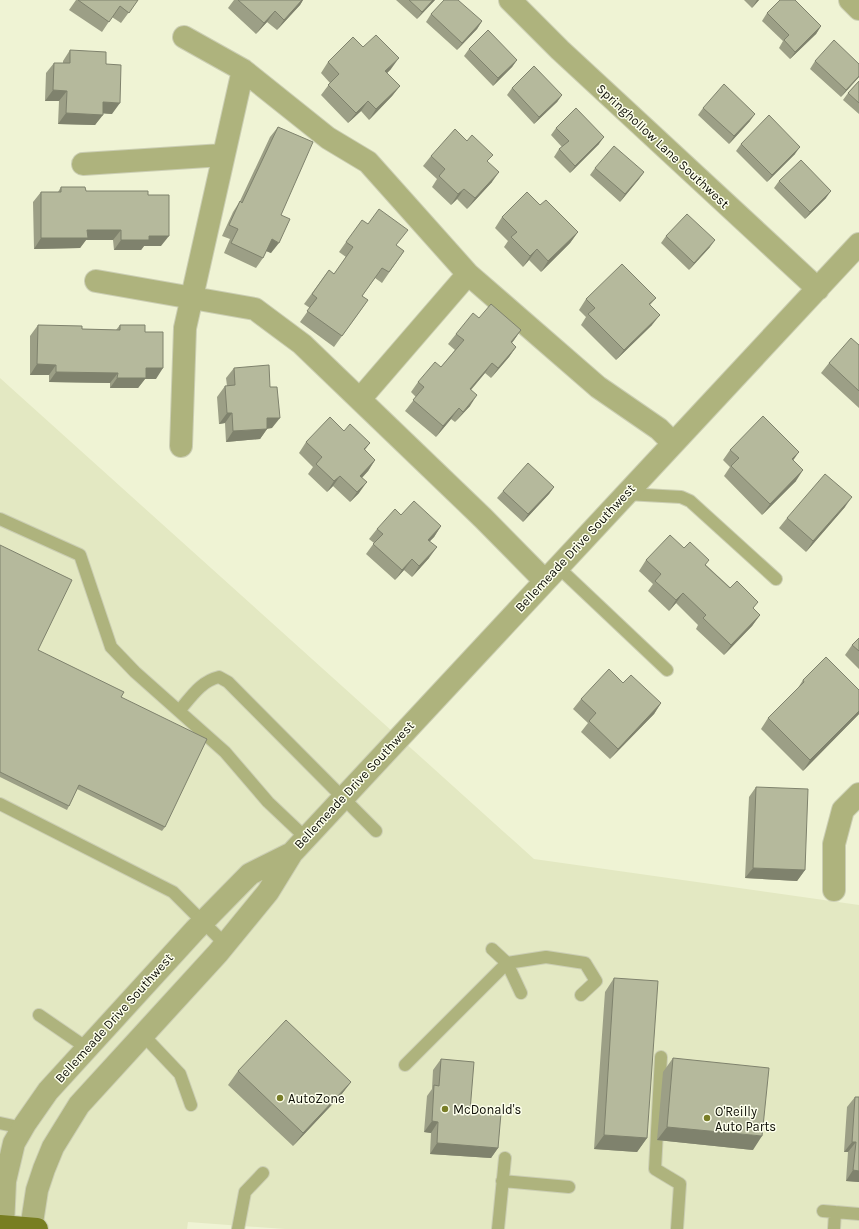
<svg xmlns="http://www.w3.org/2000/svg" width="859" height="1229" viewBox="0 0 859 1229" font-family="Karla,sans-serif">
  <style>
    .built { fill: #e3e8c2 }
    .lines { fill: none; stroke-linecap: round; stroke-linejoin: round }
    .lane-casing { stroke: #cbceb3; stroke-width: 14 }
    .street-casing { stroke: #cbceb3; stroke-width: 24 }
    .primary-casing { stroke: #cbceb3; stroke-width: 24 }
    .lane { stroke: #aeb37d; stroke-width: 12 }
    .street { stroke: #aeb37d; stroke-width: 22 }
    .primary { stroke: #787e22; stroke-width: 22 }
    .wall { fill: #9c9f86 }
    .shaded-wall { fill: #7f826d }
    .building { fill: #b5b99c; stroke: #7f826d }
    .poi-dot { fill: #797e28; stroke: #fdffec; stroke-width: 1.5 }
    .labels { text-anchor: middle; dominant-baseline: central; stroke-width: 3; stroke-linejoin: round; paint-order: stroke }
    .street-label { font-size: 13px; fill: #0d0e05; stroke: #fdffec }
    .poi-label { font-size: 13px; fill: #0d0e05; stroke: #fdffec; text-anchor: start }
  </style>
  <rect width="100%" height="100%" fill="#eff3d4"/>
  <path class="built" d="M0,378L534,859L859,905V1229H285L188,1222L187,1229H0Z"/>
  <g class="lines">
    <g class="lane-casing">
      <path id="lane" d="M626,494L681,497L690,501L776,579
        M0,519L80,555L111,647L135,672L225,752L268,802L306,838
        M558,567L667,670
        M179,711C191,697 201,681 219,677L228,682L376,831
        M0,804L173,892L225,944
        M492,949L507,963L521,993
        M39,1015L87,1048
        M144,1036L180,1074L191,1105
        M661,1057L655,1169L680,1184L677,1229
        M405,1065L507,963L546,957L585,963L596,981L581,995
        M0,1123L23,1128
        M502,1181L569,1187
        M823,1211L859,1214
        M238,1229L245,1192L263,1173
        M498,1229L505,1158
        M834,1229L835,1212"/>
    </g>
    <g class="street-casing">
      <path id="street" d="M510,0L560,50L818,289
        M850,0L859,9
        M184,37L243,70L328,138L368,162L468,274L598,387L659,429L673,443
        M83,164L223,155
        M96,281L255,309L302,344L483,518L545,581
        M360,399L468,274
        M181,446L185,328L243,70
        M834,890V844L843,810L859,794
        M3,1226L5,1181L14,1143L25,1124L48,1091L195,930L250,874L292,853
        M31,1229L37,1190L44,1169L53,1147L79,1105L218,953L268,892L292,853L859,244"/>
    </g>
    <g class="primary-casing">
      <path id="primary" d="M0,1226L37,1229"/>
    </g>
    <use href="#lane" class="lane"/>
    <use href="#street" class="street"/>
    <use href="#primary" class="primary"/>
  </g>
  <path class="wall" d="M76,0H138L121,23L112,17L102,32L69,10Z
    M234,0H303L300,5L277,30L267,22L256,34L228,8Z
    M396,0H435L417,19Z
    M744,0H759L752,8Z
    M767,13L821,26L816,34L790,59L779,48L783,41L762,21Z
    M431,14L482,21L477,29L457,50L426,22Z
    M363,47L391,69L387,73L400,86L392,96L369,120L361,111L348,123L321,95L330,83L321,73L328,62Z
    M469,49L517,60L512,67L493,86L464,56Z
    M70,50L106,64L112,114L103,113L95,125L58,124L59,101H45L46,73L54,63H63V61Z
    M815,61L859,77L841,97L810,69Z
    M859,81V114L843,100L848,93Z
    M512,88L562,95L557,102L534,124L507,95Z
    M703,108L750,121L729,144L698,115Z
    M278,127L281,215L271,253L266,251L263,258L256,268L224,253L230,239L222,236L233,212L240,201L270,137Z
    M556,128L599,144L570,173L554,157L559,149L562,147L551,135Z
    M741,144L795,154L767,182L736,151Z
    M431,156L488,162L492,182L467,209L457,199L451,205L432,187L437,179L423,166Z
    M595,168L644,172L639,179L620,202L590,175Z
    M779,181L826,198L805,219L774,188Z
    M61,187L86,191L148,195L161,246H144L141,250H114L113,240H86L80,248L34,249L33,202L41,192H58Z
    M540,205L578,232L570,243L541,272L529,260L523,267L504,247L508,241L495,228L502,217Z
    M666,236L710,247L689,270L661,243Z
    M346,242L397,246L404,251L382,283L375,278L362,296L368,300L334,347L300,322L310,308L304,304L329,270L334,274L346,257L339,252Z
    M656,298L650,305L652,325L616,360L581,325L586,317L579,310L586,299Z
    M479,318L521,330L512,343L516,347L509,357L491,378L485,373L471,390L470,406L455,422L451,419L436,437L405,411L416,397L411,392L418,382L441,367L455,350L448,344L456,334Z
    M38,325L82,329L116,330L120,325L145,332L156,379H145L138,388H110V383L49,382V375H30V336Z
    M859,345V408L821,373L829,363Z
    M234,368L272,428L267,429L260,439L226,442L225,423L219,424L217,397L225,386H227L226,378Z
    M344,431L370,443L365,450L375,460L368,471L362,478L359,493L350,502L333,486L327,492L308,474L313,467L299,453L306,442Z
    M730,450L793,460L796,481L762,515L724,476L730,467L723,460Z
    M554,487L549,494L523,522L497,498L503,491Z
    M845,507L806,552L779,528L787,518Z
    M401,515L441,526L434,537L430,541L429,558L412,577L404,570L395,580L366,554L374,543L369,539L377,529Z
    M0,545L38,650L121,697L165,827L162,831L77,789L69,806L67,810L0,777Z
    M684,548L706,565L760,615L752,626L724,655L696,629L698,625L676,603L669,611L648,591L653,584L639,571L646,560Z
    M859,638V669L845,655L852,645Z
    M803,680L859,690V714L803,771L761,729L768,718L796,691Z
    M623,683L661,703L654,714L610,759L581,732L588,723L573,709L581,699Z
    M756,787L805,870L797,881L745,878L749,797Z
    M614,978L647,1138L637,1152L594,1149L605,992Z
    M673,1058L753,1150L657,1140L663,1072Z
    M441,1059L470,1111L498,1148L491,1158L430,1154L431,1133L424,1132L427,1096L432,1089L433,1070Z
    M238,1071L351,1082L341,1095L293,1146L228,1085Z
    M855,1097L859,1182L846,1181L848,1152H844L847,1107Z"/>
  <path class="shaded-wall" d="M302,0H303L300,5L277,30L284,20Z
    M433,0H435L417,19L422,12Z
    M757,0H759L752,8Z
    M275,11L267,22L256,34L264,23Z
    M482,21L477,29L457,50L462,43Z
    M821,26L816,34L790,59L795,52Z
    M399,58L391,69L378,82L385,71Z
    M517,60L512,67L493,86L498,78Z
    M859,76V77L841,97L846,90Z
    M400,86L392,96L369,120L376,109Z
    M53,90L67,91L59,101H45Z
    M562,95L557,102L534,124L539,117Z
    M368,101L361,111L348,123L356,113Z
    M103,102L120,103L112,114L96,113Z
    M66,113L103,115L95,125L58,124Z
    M755,114L750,121L729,144L734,136Z
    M604,137L599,144L570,173L575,166Z
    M800,147L795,154L767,182L772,175Z
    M499,172L492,182L467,209L475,198Z
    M644,172L639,179L620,202L625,194Z
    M464,189L457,199L451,205L458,194Z
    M831,191L826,198L805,219L810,212Z
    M87,230H121L113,240H86L80,248L34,249L41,238Z
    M578,232L570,243L541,272L548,261Z
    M149,236H169L161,246H144L141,250H114L121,240Z
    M272,239L279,243L271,253L264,250Z
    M715,240L710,247L689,270L694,263Z
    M537,249L529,260L523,267L530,256Z
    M660,315L652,325L616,360L624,350Z
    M521,330L514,340L503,353L511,342Z
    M516,347L509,357L491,378L498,368Z
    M492,363L485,373L462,400L470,389Z
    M37,364L56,365L49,375H30Z
    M146,368H163L156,379H145L138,388H110L117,378Z
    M56,372L118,373L110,383L49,382Z
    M477,395L470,406L455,422L463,412Z
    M459,408L451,419L436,437L443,426Z
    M227,413H232L225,423L219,424Z
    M267,418H280L272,428L259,429Z
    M267,429L260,439L226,442L233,431Z
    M799,452L792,462V459Z
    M375,460L368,471L353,487L360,476Z
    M803,470L796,481L762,515L770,504Z
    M340,476L333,486L327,492L334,481Z
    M367,482L359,493L350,502L357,492Z
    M554,487L549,494L523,522L528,514Z
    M852,497L845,507L806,552L813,541Z
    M441,526L434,537L421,550L428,540Z
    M437,547L429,558L412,577L419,566Z
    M412,559L404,570L395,580L402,570Z
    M683,593L676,603L669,611L676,600Z
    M760,615L752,626L724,655L731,645Z
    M661,703L654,714L610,759L618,749Z
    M859,711V714L803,771L810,760Z
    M753,868L805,870L797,881L745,878Z
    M351,1082L341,1095L293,1146L303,1133Z
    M432,1121L438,1122L431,1133L424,1132Z
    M667,1127L762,1136L753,1150L657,1140Z
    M604,1135L647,1138L637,1152L594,1149Z
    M852,1142H856L848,1152H844Z
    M437,1143L498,1148L491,1158L430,1154Z
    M853,1170L859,1171V1182L846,1181Z"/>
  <path class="building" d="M78,0H138L129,13L120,6L109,22Z
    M238,0H302L284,20L275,11L264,23Z
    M409,0H433L422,12Z
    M444,0H458L482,21L462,43L431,14Z
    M780,0H795L821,26L795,52L784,40L789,35L767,13Z
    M488,30L517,60L498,78L469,49Z
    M376,35L399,58L385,71L400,86L376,109L368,101L356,113L328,85L339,74L328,62L353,37L363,47Z
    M834,40L859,64V76L846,90L815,61Z
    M70,50L106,52V64L121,65L120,103L103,102V115L66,113L67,91L53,90L54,63H70Z
    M534,66L562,95L539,117L512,88Z
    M859,81V103L848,93Z
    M724,84L755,114L734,136L703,108Z
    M576,108L604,137L575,166L559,149L569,141L556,128Z
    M769,115L800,147L772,175L741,144Z
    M278,127L313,142L281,215L290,219L279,243L272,239L263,258L231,243L238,229L229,225L240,201L242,203Z
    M455,129L467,141L472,135L493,155L487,161L499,172L475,198L464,189L458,194L439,176L445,169L431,156Z
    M614,146L644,172L625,194L595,168Z
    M801,160L831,191L810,212L779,181Z
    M61,187H85L86,191H148V195H169V236H149V240H121V230H87L88,238H41V192H61Z
    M527,192L540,205L546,200L578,232L548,261L537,249L530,256L511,237L517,232L502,217Z
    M379,209L408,230L396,245L404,251L389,272L382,268L362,296L368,300L342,336L307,311L317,298L312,294L329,270L334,274L353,247L346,242L362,220L368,224Z
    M687,214L715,240L694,263L666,236Z
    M622,264L656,298L649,304L660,315L624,350L588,314L595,308L586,299Z
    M491,304L521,330L511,342L516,347L498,368L492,363L470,389L477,395L463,412L459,408L443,426L413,400L424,387L418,382L435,362L441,367L464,340L456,334L473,313L479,318Z
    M38,325L82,326V329L120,330V325H145V332H163V368H146V378H117L118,373L56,372V365L37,364Z
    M851,338L859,345V391L829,363Z
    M269,365L270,387H277L280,418H267V429L233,431L232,413H227L225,386L235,385L234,368Z
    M763,416L799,452L792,459L803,470L770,504L731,466L739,458L730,450Z
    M330,417L344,431L350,424L370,443L364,449L375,460L360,476L367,482L357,492L340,476L334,481L316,464L322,457L306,442Z
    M528,463L554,487L528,514L503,491Z
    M825,474L852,497L813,541L787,518Z
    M414,501L441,526L428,540L437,547L419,566L412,559L402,570L373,544L383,534L377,529L395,509L401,515Z
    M670,535L684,548L690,542L709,560L705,565L730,588L737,581L758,602L753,608L760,615L731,645L703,618L706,615L683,593L676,600L655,581L661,574L646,560Z
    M0,545L72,580L38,650L124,692L121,697L207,739L165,827L79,785L69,806L0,772Z
    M859,638V651L852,645Z
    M826,657L859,690V711L810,760L768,718L804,682L803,680Z
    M609,669L623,683L631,675L661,703L618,749L589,721L596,713L581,699Z
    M756,787L808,789L805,870L753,868Z
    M614,978L658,981L647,1138L604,1135Z
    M286,1020L351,1082L303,1133L238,1071Z
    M673,1058L769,1068L762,1136L667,1127Z
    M441,1059L474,1062L470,1111L501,1113L498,1148L437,1143L438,1122L432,1121L434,1085L439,1086Z
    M855,1097H859V1171L853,1170L856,1142H852Z"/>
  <g class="poi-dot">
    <circle cx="280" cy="1098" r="4"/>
    <circle cx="445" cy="1109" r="4"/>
    <circle cx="707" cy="1118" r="4"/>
  </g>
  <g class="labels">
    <g class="street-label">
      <text transform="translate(663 146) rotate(43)">Springhollow Lane Southwest</text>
      <text transform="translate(575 548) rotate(-47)">Bellemeade Drive Southwest</text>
      <text transform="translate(354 785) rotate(-47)">Bellemeade Drive Southwest</text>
      <text transform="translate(114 1018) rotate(-48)">Bellemeade Drive Southwest</text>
    </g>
    <g class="poi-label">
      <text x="288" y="1098">AutoZone</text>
      <text x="453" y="1109">McDonald's</text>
      <text x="715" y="1111">O'Reilly<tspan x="715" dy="15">Auto Parts</tspan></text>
    </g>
  </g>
</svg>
